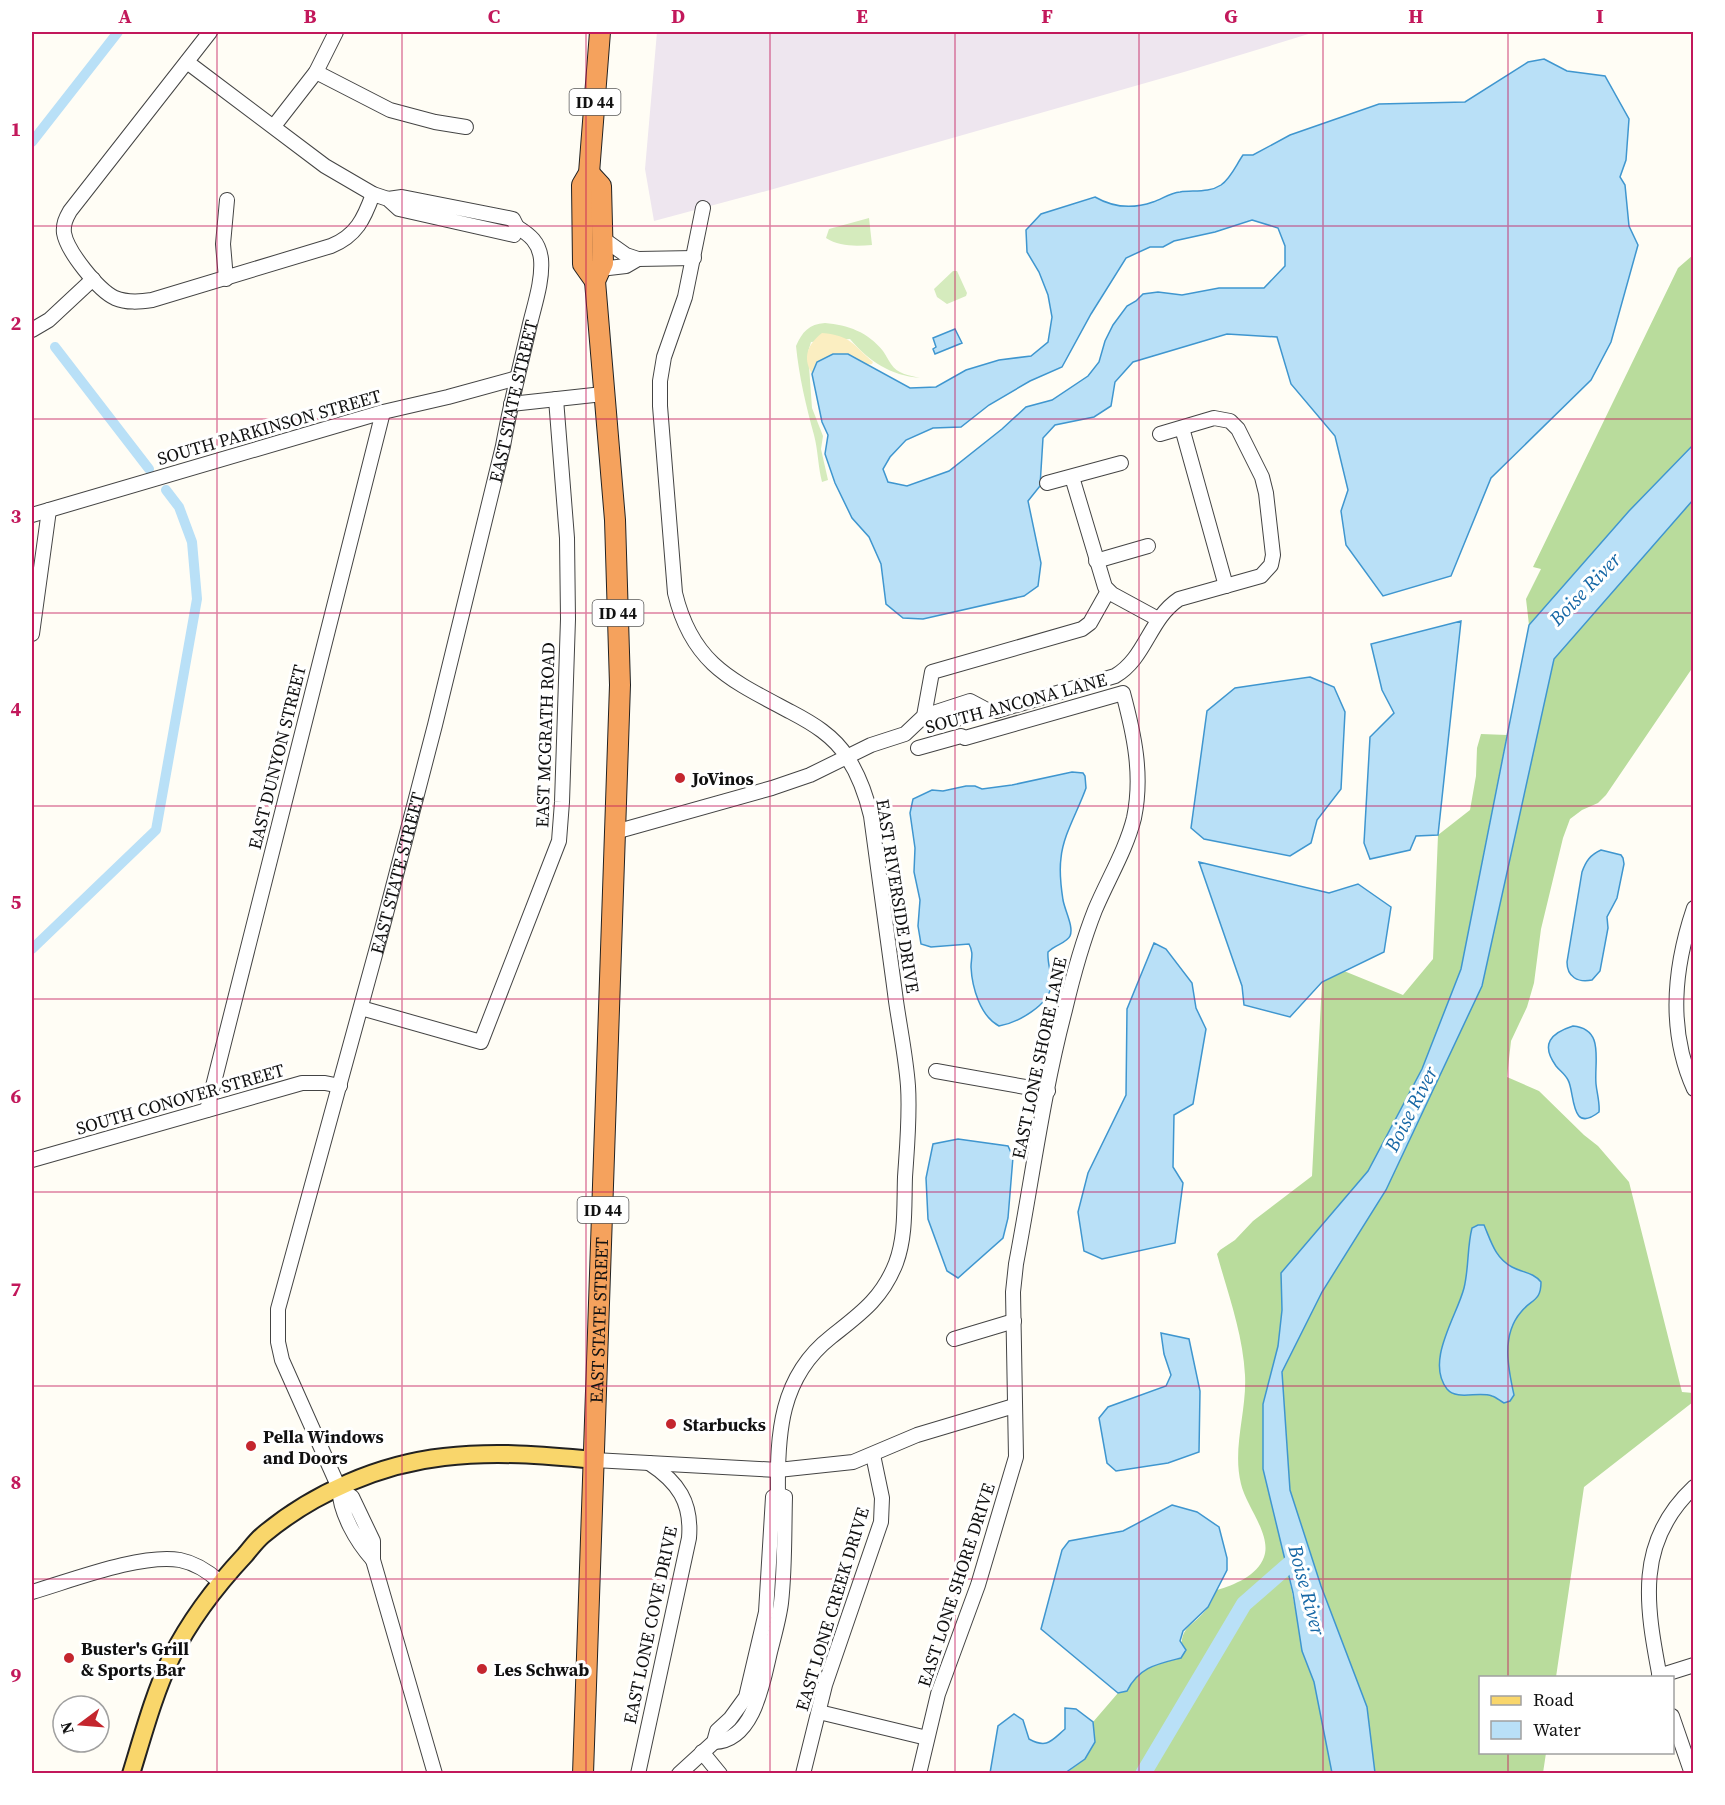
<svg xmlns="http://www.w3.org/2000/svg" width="1725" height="1805" viewBox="0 0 1725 1805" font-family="'Source Serif 4',serif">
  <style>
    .industrial { fill: #eee6ef }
    .green { fill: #d5ebbd }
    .forest { fill: #b9dc9c }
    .sand { fill: #fbeec1 }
    .water { fill: #b9e0f7; stroke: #3f96cf; stroke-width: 1.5; fill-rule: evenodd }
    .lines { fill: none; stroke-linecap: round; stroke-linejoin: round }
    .canal { stroke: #b9e0f7; stroke-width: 10 }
    .river { stroke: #b9e0f7; stroke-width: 16 }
    .minor-casing { stroke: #444; stroke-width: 16 }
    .major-casing { stroke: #222; stroke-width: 20 }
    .highway-casing { stroke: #222; stroke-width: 22 }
    .minor { stroke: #fff; stroke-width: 14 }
    .major { stroke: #f9d66b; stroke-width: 16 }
    .highway { stroke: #f5a25d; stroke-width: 20 }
    .grid { fill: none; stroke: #c2185b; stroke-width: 1.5; stroke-opacity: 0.55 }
    .poi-dot { fill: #c4262e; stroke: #fff; stroke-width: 2 }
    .labels { text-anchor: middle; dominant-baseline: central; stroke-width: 6; stroke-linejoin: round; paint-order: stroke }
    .shield { fill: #fff; stroke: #585858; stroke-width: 1.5 }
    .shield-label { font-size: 16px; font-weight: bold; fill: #111 }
    .street-label { font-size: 18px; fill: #111; stroke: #fff }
    .poi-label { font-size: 18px; font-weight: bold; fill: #111; stroke: #fff; text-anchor: start }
    .water-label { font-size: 20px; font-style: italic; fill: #1768a6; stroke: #fff }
    .neatline { fill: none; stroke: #c2185b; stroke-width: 2 }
    .grid-label { font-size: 20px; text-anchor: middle; font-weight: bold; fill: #c2185b }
  </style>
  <rect width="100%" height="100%" fill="#fffdf5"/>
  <path class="industrial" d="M657,32H1315L1184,72L770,190L654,221L645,169Z"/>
  <path class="green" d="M869,218L872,245C857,246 839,247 826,238L829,229Z
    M953,271H957L967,293L966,296L947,304L937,297L934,289Z
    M825,323C848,325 868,332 883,351C886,355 888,360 891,364C897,374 909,375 920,378C890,375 870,362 850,339L811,342L808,352L812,408L823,436L821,449L828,480L822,482C818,467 818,450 814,435C806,406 799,376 796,346C802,332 809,324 825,323Z"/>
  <path class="forest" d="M1693,255V445L1629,511L1529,625L1526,599L1541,569L1533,567L1678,268Z
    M1693,500V667L1606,795L1598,803L1582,810L1570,819L1563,838L1541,929L1534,983L1527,1007L1511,1041L1507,1077L1539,1091L1584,1135L1598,1146L1629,1182L1682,1392L1693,1393V1402L1584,1487L1556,1677L1480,1678V1752L1546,1753L1543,1773H1375L1367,1707L1321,1586L1290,1490L1282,1373L1322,1292L1386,1190L1482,986L1554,659Z
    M1481,734L1507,735L1461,969L1422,1069L1368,1171L1281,1273L1282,1310L1278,1346L1263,1404L1281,1539L1300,1632L1302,1651L1314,1682L1332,1773L1065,1774L1085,1759L1095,1742L1093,1722L1118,1693L1127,1691C1139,1667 1157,1664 1181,1658C1180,1621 1191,1631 1208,1607C1212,1602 1214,1595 1217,1590C1234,1585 1257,1576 1264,1557C1272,1535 1246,1506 1241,1484C1232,1448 1247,1411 1245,1375C1243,1334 1228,1294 1217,1254L1220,1250L1235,1240L1253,1221L1312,1176L1322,982L1344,971L1403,995L1433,959L1438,835L1470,810L1476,776L1477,748Z"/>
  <path class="sand" d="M822,333C852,336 852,344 873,362L872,364L865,365L848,354L817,362L812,374C802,357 808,344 822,333Z"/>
  <path class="water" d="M1544,59L1567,71L1605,76L1629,119L1626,160L1620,177L1625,185L1629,226L1638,245L1611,342L1591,380L1491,478L1451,576L1383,596L1346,545L1341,511L1348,490L1335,436L1291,384L1277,337L1227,334L1133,362L1115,382L1111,406L1094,417L1055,425L1043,438L1040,486L1028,501L1041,563L1038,586L1024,596L923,619L903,618L886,604L881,564L869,537L852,518L835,483L825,454L828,435L822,422L812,374L817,362L833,354H848L910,388L936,387L966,370L999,360L1031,356L1048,342L1052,317L1048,295L1039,272L1027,252L1026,230L1041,214L1095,197C1114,208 1133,209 1153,202C1162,199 1170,193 1180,192C1193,190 1209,193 1221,185C1231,178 1236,165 1243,155H1253L1290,135L1379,104L1465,102L1528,62ZM1252,220L1278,228L1285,246V266L1264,288H1219L1182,295L1158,292L1143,294L1136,301L1127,306L1113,325L1105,341L1099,362L1088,376L1052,400L1026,407L1002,429L949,471L907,486L888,482L883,469L890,457L906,440L933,428L961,427L989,405L1030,381L1062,367L1091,314L1126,258L1150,247H1163L1174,241L1215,232Z
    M955,329L962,343L935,354L933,349L936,347L933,338Z
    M1693,445V500L1554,659L1482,986L1386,1190L1322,1292L1282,1372L1290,1490L1321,1586L1367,1707L1375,1773H1332L1314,1682L1302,1651L1293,1593L1263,1469V1404L1278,1346L1282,1310L1281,1273L1368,1171L1422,1069L1461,969L1529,625L1629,511Z
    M1461,621L1438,835L1416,836L1410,850L1370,859L1364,843L1370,737L1394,713L1382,690L1371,644Z
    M1310,677L1334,687L1345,712L1341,789L1317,820L1311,843L1290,856L1204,839L1191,828L1207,711L1235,688Z
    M1072,772L1083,773L1085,776L1086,788C1078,811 1063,835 1061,858C1059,872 1061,887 1063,900C1065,911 1074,927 1070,936C1067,943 1054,945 1048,952C1047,963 1052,973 1051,985C1050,1005 1017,1023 999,1026C980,1016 972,987 971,967C971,959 974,953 969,944L931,947L921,944L918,926L920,900L914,872L915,848L910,813L913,799L932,790L943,791L966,786H975L982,789L1012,785Z
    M1601,850L1621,855L1623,858L1624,864L1617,898L1607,917L1608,928L1600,971L1592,980C1578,983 1567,977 1567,962L1582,872C1586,861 1590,855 1601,850Z
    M1199,862L1329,893L1358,884L1391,907L1384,952L1322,982L1290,1017L1244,1005L1242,986Z
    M1154,943L1166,949L1192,983L1196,1008L1206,1029L1193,1104L1174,1115L1173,1167L1183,1183L1175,1243L1102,1259L1084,1251L1078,1212L1088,1173L1126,1095L1127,1009Z
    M1573,1026C1605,1029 1594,1061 1596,1084C1597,1094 1600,1103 1599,1112C1570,1135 1575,1092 1568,1080C1565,1074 1560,1071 1556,1066C1540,1044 1551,1033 1573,1026Z
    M958,1139L1008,1146L1013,1157L1008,1218L1003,1238L958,1278L947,1271L928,1219L926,1178L933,1144Z
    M1478,1225H1484C1491,1241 1495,1258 1512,1267C1523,1273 1533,1272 1541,1282C1541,1302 1531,1299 1521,1312C1501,1335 1508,1368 1514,1395L1510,1401L1504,1403C1500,1401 1496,1397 1492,1396C1478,1391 1457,1401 1447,1389C1425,1361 1457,1316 1464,1288C1469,1268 1467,1247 1472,1228Z
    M1161,1333L1189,1339L1200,1391L1199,1452L1168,1463L1116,1471L1107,1463L1099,1418L1108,1407L1166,1386L1171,1375L1164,1354Z
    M1172,1505L1197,1512L1219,1527L1227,1558V1570L1208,1607L1183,1631L1180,1641L1186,1650L1181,1658C1157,1664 1139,1667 1127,1691L1118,1693L1041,1629L1062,1550L1069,1541L1123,1531Z
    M1065,1708L1076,1709L1093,1722L1095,1742L1085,1759L1065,1773H990L998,1726L1014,1714L1023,1720L1029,1739C1047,1749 1051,1741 1065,1729Z"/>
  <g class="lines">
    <path class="canal" d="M32,142L118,32
      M55,347L149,469
      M32,949L156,830L197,599L192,542L179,507L166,490"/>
    <path class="river" d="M1143,1774L1244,1604L1300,1555"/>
    <g class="minor-casing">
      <g id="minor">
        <path d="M210,32L70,211C66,218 63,224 64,233C67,251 98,290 115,298C127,303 139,302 152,300L331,246C356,236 364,219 373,194"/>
        <path d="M187,62L325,166L373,194L388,199L399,209L514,235L517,227L513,219L402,197L388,199"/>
        <path d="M316,72L390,110L435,122L466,127"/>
        <path d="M274,126L316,72L336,32"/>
        <path d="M703,208L685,297L664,357L660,381V406L675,593C692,664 731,680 791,712C812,723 834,736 847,757C859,775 866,795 871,816C879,877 888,939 896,1001C900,1029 906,1058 908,1086C910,1116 907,1147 905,1177C904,1206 906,1236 896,1263C882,1299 860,1314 831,1337C780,1377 777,1434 778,1494L785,1497C784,1532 785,1568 781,1603C779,1619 774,1636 770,1652C763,1682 754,1741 714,1742"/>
        <path d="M602,238L626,255L638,259L694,258"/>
        <path d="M600,269L626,266L638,259"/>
        <path d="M226,279L223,244L227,200"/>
        <path d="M32,330L49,320L93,279"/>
        <path d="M511,404L603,394"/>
        <path d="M1182,428L1226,586"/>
        <path d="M1072,477L1105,587L1112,594L1158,619"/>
        <path d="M1047,483L1121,463"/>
        <path d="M32,515L383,412L448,397L517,378"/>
        <path d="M1096,561L1148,546"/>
        <path d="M32,634L49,510"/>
        <path d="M987,710L953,720L924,716L970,701L987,710L996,711L1115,676C1146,658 1149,619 1179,599L1261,576L1271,565L1273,555L1266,493L1262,477L1238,429L1230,421L1214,418L1160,434"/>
        <path d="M918,748L961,736L965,738L1123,693C1134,734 1143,775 1134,818C1126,850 1108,879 1095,910C1082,943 1073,976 1065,1010C1043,1093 1032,1180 1016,1264L1013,1292L1016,1457L978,1585L938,1694L919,1774"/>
        <path d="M615,832L772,788L810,775L871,745L905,734L924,716L932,672L1082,629L1090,623L1108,591"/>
        <path d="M1694,908C1674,967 1667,1029 1694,1089"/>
        <path d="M361,1008L481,1042L559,841L562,802L568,619L567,538L556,399"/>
        <path d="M936,1071L1048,1091"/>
        <path d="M207,1110L383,412"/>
        <path d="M32,1160L302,1083H325L340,1086"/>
        <path d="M954,1339L1014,1321"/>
        <path d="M594,1460L778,1470L853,1462L917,1435L1014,1406"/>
        <path id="s1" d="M339,1488L352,1497L373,1541V1560C356,1541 340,1513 339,1488L282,1360L278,1342V1309L381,933L435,725L503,446C510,406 520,367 529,328C534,306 543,281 541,259C539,242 530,235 517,227"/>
        <path d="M373,1560L435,1774"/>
        <path d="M32,1592C70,1581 142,1553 180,1560C195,1563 209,1572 220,1582"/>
        <path d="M1659,1676L1694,1665"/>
        <path d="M1660,1678C1646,1605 1635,1542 1694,1487"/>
        <path d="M819,1712L927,1738"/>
        <path d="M1672,1716L1692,1774"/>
        <path d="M702,1752L720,1774"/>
        <path d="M638,1774L689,1538C692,1502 678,1482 649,1463"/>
        <path d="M679,1774L714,1742L717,1731L730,1719L746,1697L766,1612L773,1497L778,1494"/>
        <path d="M803,1774L825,1685L881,1522L882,1498L873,1455"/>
      </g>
    </g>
    <g class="major-casing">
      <path id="major" d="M131,1774C143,1735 154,1694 171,1658C190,1620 216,1586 245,1555C251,1548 256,1541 263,1535C313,1493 380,1464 444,1457C494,1451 544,1455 594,1460"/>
    </g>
    <g class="highway-casing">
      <g id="highway">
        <path d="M595,281L583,264L582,185L589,173L600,32"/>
        <path id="s2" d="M583,1774L620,685L615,520L595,281L603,263L601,186L589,173"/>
      </g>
    </g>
    <use href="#minor" class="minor"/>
    <use href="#major" class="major"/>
    <use href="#highway" class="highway"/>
  </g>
  <path class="grid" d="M217,32V1774M402,32V1774M586,32V1774M770,32V1774M955,32V1774M1139,32V1774M1323,32V1774M1508,32V1678M32,226H1694M32,419H1694M32,613H1694M32,806H1694M32,999H1694M32,1192H1694M32,1386H1694M32,1579H1694M1508,1752V1774"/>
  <g class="poi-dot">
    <circle cx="680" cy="778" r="6"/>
    <circle cx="671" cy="1424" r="6"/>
    <circle cx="251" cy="1446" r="6"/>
    <circle cx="69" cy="1658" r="6"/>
    <circle cx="482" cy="1669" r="6"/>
  </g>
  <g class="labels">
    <g class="shield">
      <rect x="569.5" y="89" width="51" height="26" rx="4.5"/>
      <rect x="592.5" y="600" width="51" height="26" rx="4.5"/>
      <rect x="577.5" y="1197" width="51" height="26" rx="4.5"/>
    </g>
    <g class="shield-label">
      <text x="595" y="102">ID 44</text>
      <text x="618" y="613">ID 44</text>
      <text x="603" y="1210">ID 44</text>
    </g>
    <g class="street-label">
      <text stroke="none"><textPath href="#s1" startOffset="1294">EAST STATE STREET</textPath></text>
      <text transform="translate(269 427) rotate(-16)">SOUTH PARKINSON STREET</text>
      <text transform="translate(1016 703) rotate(-15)">SOUTH ANCONA LANE</text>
      <text transform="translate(545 735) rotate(-88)">EAST MCGRATH ROAD</text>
      <text transform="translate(277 757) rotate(-76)">EAST DUNYON STREET</text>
      <text stroke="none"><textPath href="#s1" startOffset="808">EAST STATE STREET</textPath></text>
      <text transform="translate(898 896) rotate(81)">EAST RIVERSIDE DRIVE</text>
      <text transform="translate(1039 1058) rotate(-78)">EAST LONE SHORE LANE</text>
      <text transform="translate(180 1099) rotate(-16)">SOUTH CONOVER STREET</text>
      <text stroke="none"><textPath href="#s2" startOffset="454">EAST STATE STREET</textPath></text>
      <text transform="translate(956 1585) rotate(-72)">EAST LONE SHORE DRIVE</text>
      <text transform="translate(832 1609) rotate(-73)">EAST LONE CREEK DRIVE</text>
      <text transform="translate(650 1625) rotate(-78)">EAST LONE COVE DRIVE</text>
    </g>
    <g class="poi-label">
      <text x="692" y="778">JoVinos</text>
      <text x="683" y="1424">Starbucks</text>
      <text x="263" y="1436">Pella Windows<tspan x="263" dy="21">and Doors</tspan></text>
      <text x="81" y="1648">Buster's Grill<tspan x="81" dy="21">&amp; Sports Bar</tspan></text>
      <text x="494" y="1669">Les Schwab</text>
    </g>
    <g class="water-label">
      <text transform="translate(1585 589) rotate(-46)">Boise River</text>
      <text transform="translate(1411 1109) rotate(-63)">Boise River</text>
      <text transform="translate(1307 1590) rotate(75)">Boise River</text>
    </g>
  </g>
  <rect width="1725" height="1805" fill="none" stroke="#ffffff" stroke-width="66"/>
  <rect x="1479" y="1676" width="195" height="78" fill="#ffffff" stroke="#a0a0a0" stroke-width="1.5"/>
  <rect x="1491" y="1696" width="30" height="9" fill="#f9d66b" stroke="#a0a0a0" stroke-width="1.5"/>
  <text x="1533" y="1706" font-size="18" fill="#111111">Road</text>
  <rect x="1491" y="1721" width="30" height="18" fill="#b9e0f7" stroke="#a0a0a0" stroke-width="1.5"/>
  <text x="1533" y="1736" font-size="18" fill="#111111">Water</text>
  <g transform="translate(81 1724) rotate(254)"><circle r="28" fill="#ffffff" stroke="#a0a0a0" stroke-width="1.5"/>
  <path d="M0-4.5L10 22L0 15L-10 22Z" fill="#c4262e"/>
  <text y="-9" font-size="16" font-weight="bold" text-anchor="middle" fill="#111111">N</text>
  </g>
  <rect x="33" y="33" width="1659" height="1739" class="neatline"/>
  <g class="grid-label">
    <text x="125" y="23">A</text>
    <text x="310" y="23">B</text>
    <text x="494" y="23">C</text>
    <text x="678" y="23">D</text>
    <text x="862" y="23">E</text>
    <text x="1047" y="23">F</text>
    <text x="1231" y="23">G</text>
    <text x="1416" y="23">H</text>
    <text x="1600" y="23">I</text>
    <text x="16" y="136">1</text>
    <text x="16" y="330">2</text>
    <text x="16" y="523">3</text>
    <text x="16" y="716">4</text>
    <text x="16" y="909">5</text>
    <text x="16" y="1103">6</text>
    <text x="16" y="1296">7</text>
    <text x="16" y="1489">8</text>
    <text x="16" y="1682">9</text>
  </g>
</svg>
